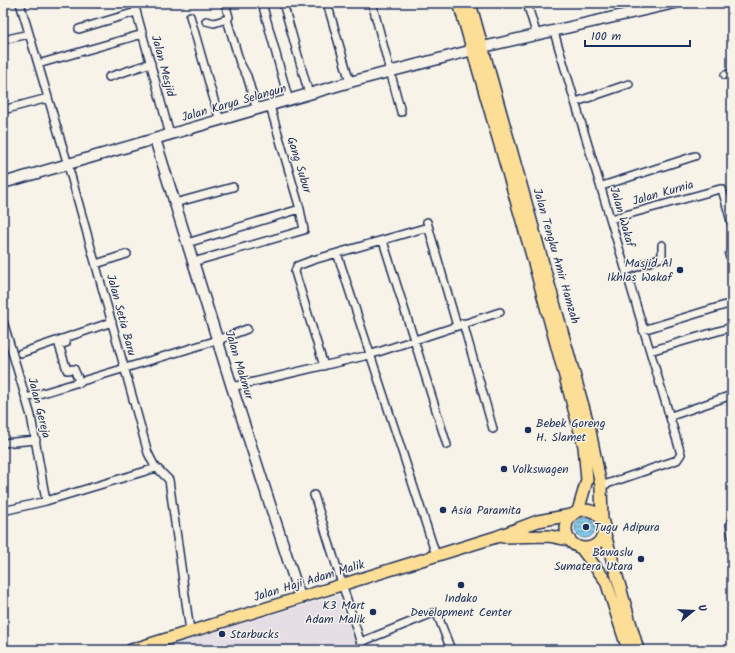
<svg xmlns="http://www.w3.org/2000/svg" width="735" height="653" viewBox="0 0 735 653" font-family="Kalam,sans-serif">
  <style>
    .built { fill: #e6dee5 }
    .water { fill: url(#water-rules); stroke: #598aae }
    .lines { fill: none; stroke-linecap: round; stroke-linejoin: round }
    .street-casing { stroke: #1b2f5e; stroke-width: 10 }
    .secondary-casing { stroke: #1b2f5e; stroke-width: 13 }
    .primary-casing { stroke: #1b2f5e; stroke-width: 14 }
    .street { stroke: #f7f3e8; stroke-width: 7 }
    .secondary { stroke: #f7f3e8; stroke-width: 10 }
    .primary { stroke: #fdde96; stroke-width: 11 }
    .poi-dot { fill: #1b2f5e; stroke: #f7f3e8; stroke-width: 1.5 }
    .labels { text-anchor: middle; dominant-baseline: central; stroke-width: 3; stroke-linejoin: round; paint-order: stroke }
    .street-label { font-size: 12px; fill: #1b2f5e; stroke: #f7f3e8 }
    .poi-label { font-size: 12px; fill: #1b2f5e; stroke: #f7f3e8; text-anchor: start }
  </style>
  <defs>
    <pattern id="water-rules" width="6" height="5" patternUnits="userSpaceOnUse"><rect width="6" height="5" fill="#83c7e4"/><path d="M0 2.5h6" fill="none" stroke="#6aa2bc"/></pattern>
  </defs>
  <rect width="100%" height="100%" fill="#f7f3e8"/>
  <filter id="ink" filterUnits="userSpaceOnUse"><feTurbulence type="fractalNoise" baseFrequency=".025" numOctaves="2"/><feDisplacementMap in="SourceGraphic" scale="8" xChannelSelector="R" yChannelSelector="G"/><feConvolveMatrix kernelMatrix="1 2 1 2 8 2 1 2 1" color-interpolation-filters="sRGB"/></filter>
  <g filter="url(#ink)">
    <path class="built" d="M338,595L358,650H175L174,644Z"/>
    <path class="water" d="M575 528a10 10 0 1 1 20 0a10 10 0 1 1-20 0Z"/>
    <g class="lines">
      <g class="street-casing">
        <path id="street" d="M20,3L68,165L148,453L154,465L169,480L190,631
          M97,3H98
          M134,3L170,135
          M225,3L229,17L227,19L240,63L247,76L257,110
          M262,3L289,101
          M283,3L309,94
          M327,3L350,82
          M372,3L401,112
          M527,3L537,36
          M640,3L642,11
          M190,16L220,121
          M206,21L214,23L227,19
          M79,29L136,12
          M554,32L681,454L677,460L601,486
          M3,40L29,34
          M38,64L143,34
          M725,75L732,73
          M109,77L151,63
          M3,85L4,84
          M576,102L629,84
          M3,110L48,98
          M602,186L695,156
          M175,203L233,187
          M611,219L720,189H722L732,225
          M427,222L457,326
          M383,241L447,445
          M187,243L300,209
          M337,253L436,555
          M729,255L732,254
          M193,262L304,230L300,209L270,106
          M96,264L127,254
          M626,271L662,257V245
          M3,321L31,416L46,501
          M463,323L493,429
          M643,330L732,303
          M66,343L59,345L67,370L74,369L80,383
          M650,351L732,327
          M21,353L112,322
          M324,366L295,272L297,266L313,260L428,227
          M232,387L369,355L500,312
          M26,398L218,340L247,329
          M671,416L732,395
          M3,443L36,440
          M314,495L363,650
          M3,511L46,501L156,468
          M732,519L730,525L732,536
          M361,642L433,613L438,616L451,650"/>
      </g>
      <g class="secondary-casing">
        <path id="secondary" d="M483,47L675,3
          M155,139L232,387L300,597
          M3,183L350,82L473,50"/>
      </g>
      <g class="primary-casing">
        <path id="primary" d="M459,3L531,252L584,446L587,480L578,511
          M470,3L590,431L601,486L602,520
          M566 529a19 19 0 1 1 38 0a19 19 0 1 1-38 0Z
          M604,531L638,650
          M503,537L549,536L570,540
          M581,548L606,581L628,650
          M131,650L496,537L538,521L571,515"/>
      </g>
      <use href="#street" class="street"/>
      <use href="#secondary" class="secondary"/>
      <use href="#primary" class="primary"/>
    </g>
  </g>
  <g class="poi-dot">
    <circle cx="680" cy="270" r="4"/>
    <circle cx="528" cy="430" r="4"/>
    <circle cx="504" cy="469" r="4"/>
    <circle cx="443" cy="510" r="4"/>
    <circle cx="586" cy="527" r="4"/>
    <circle cx="641" cy="559" r="4"/>
    <circle cx="461" cy="585" r="4"/>
    <circle cx="373" cy="612" r="4"/>
    <circle cx="222" cy="634" r="4"/>
  </g>
  <g class="labels">
    <g class="street-label">
      <text transform="translate(163 66) rotate(75)">Jalan Mesjid</text>
      <text transform="translate(234 103) rotate(-16)">Jalan Karya Selangun</text>
      <text transform="translate(299 165) rotate(73)">Gang Subur</text>
      <text transform="translate(663 193) rotate(-16)">Jalan Kurnia</text>
      <text transform="translate(622 217) rotate(74)">Jalan Wakaf</text>
      <text transform="translate(556 256) rotate(74)">Jalan Tengku Amir Hamzah</text>
      <text transform="translate(121 315) rotate(75)">Jalan Setia Baru</text>
      <text transform="translate(239 365) rotate(73)">Jalan Makmur</text>
      <text transform="translate(39 408) rotate(76)">Jalan Gereja</text>
      <text transform="translate(309 581) rotate(-17)">Jalan Haji Adam Malik</text>
    </g>
    <g class="poi-label">
      <text x="672" y="263" text-anchor="end">Masjid Al<tspan x="672" dy="14">Ikhlas Wakaf</tspan></text>
      <text x="536" y="423">Bebek Goreng<tspan x="536" dy="14">H. Slamet</tspan></text>
      <text x="512" y="469">Volkswagen</text>
      <text x="451" y="510">Asia Paramita</text>
      <text x="594" y="527">Tugu Adipura</text>
      <text x="633" y="552" text-anchor="end">Bawaslu<tspan x="633" dy="14">Sumatera Utara</tspan></text>
      <text x="461" y="598" text-anchor="middle">Indako<tspan x="461" dy="14">Development Center</tspan></text>
      <text x="365" y="605" text-anchor="end">K3 Mart<tspan x="365" dy="14">Adam Malik</tspan></text>
      <text x="230" y="634">Starbucks</text>
    </g>
  </g>
  <rect width="735" height="653" fill="none" stroke="#f7f3e8" stroke-width="16"/>
  <rect x="8" y="8" width="719" height="637" fill="none" stroke="#1b2f5e" stroke-width="1.5" filter="url(#ink)"/>
  <g transform="translate(693 611) rotate(72)" stroke="#f7f3e8" stroke-width="3" paint-order="stroke">
  <path d="M0-3L7 15L0 10L-7 15Z" fill="#1b2f5e"/>
  <text y="-6" font-size="11" font-weight="bold" text-anchor="middle" fill="#1b2f5e">U</text>
  </g>
  <path d="M585 40v6h105v-6" fill="none" stroke="#1b2f5e" stroke-width="2"/>
  <text x="591" y="40" font-size="12" fill="#1b2f5e" stroke="#f7f3e8" stroke-width="3" paint-order="stroke">100 m</text>
</svg>
